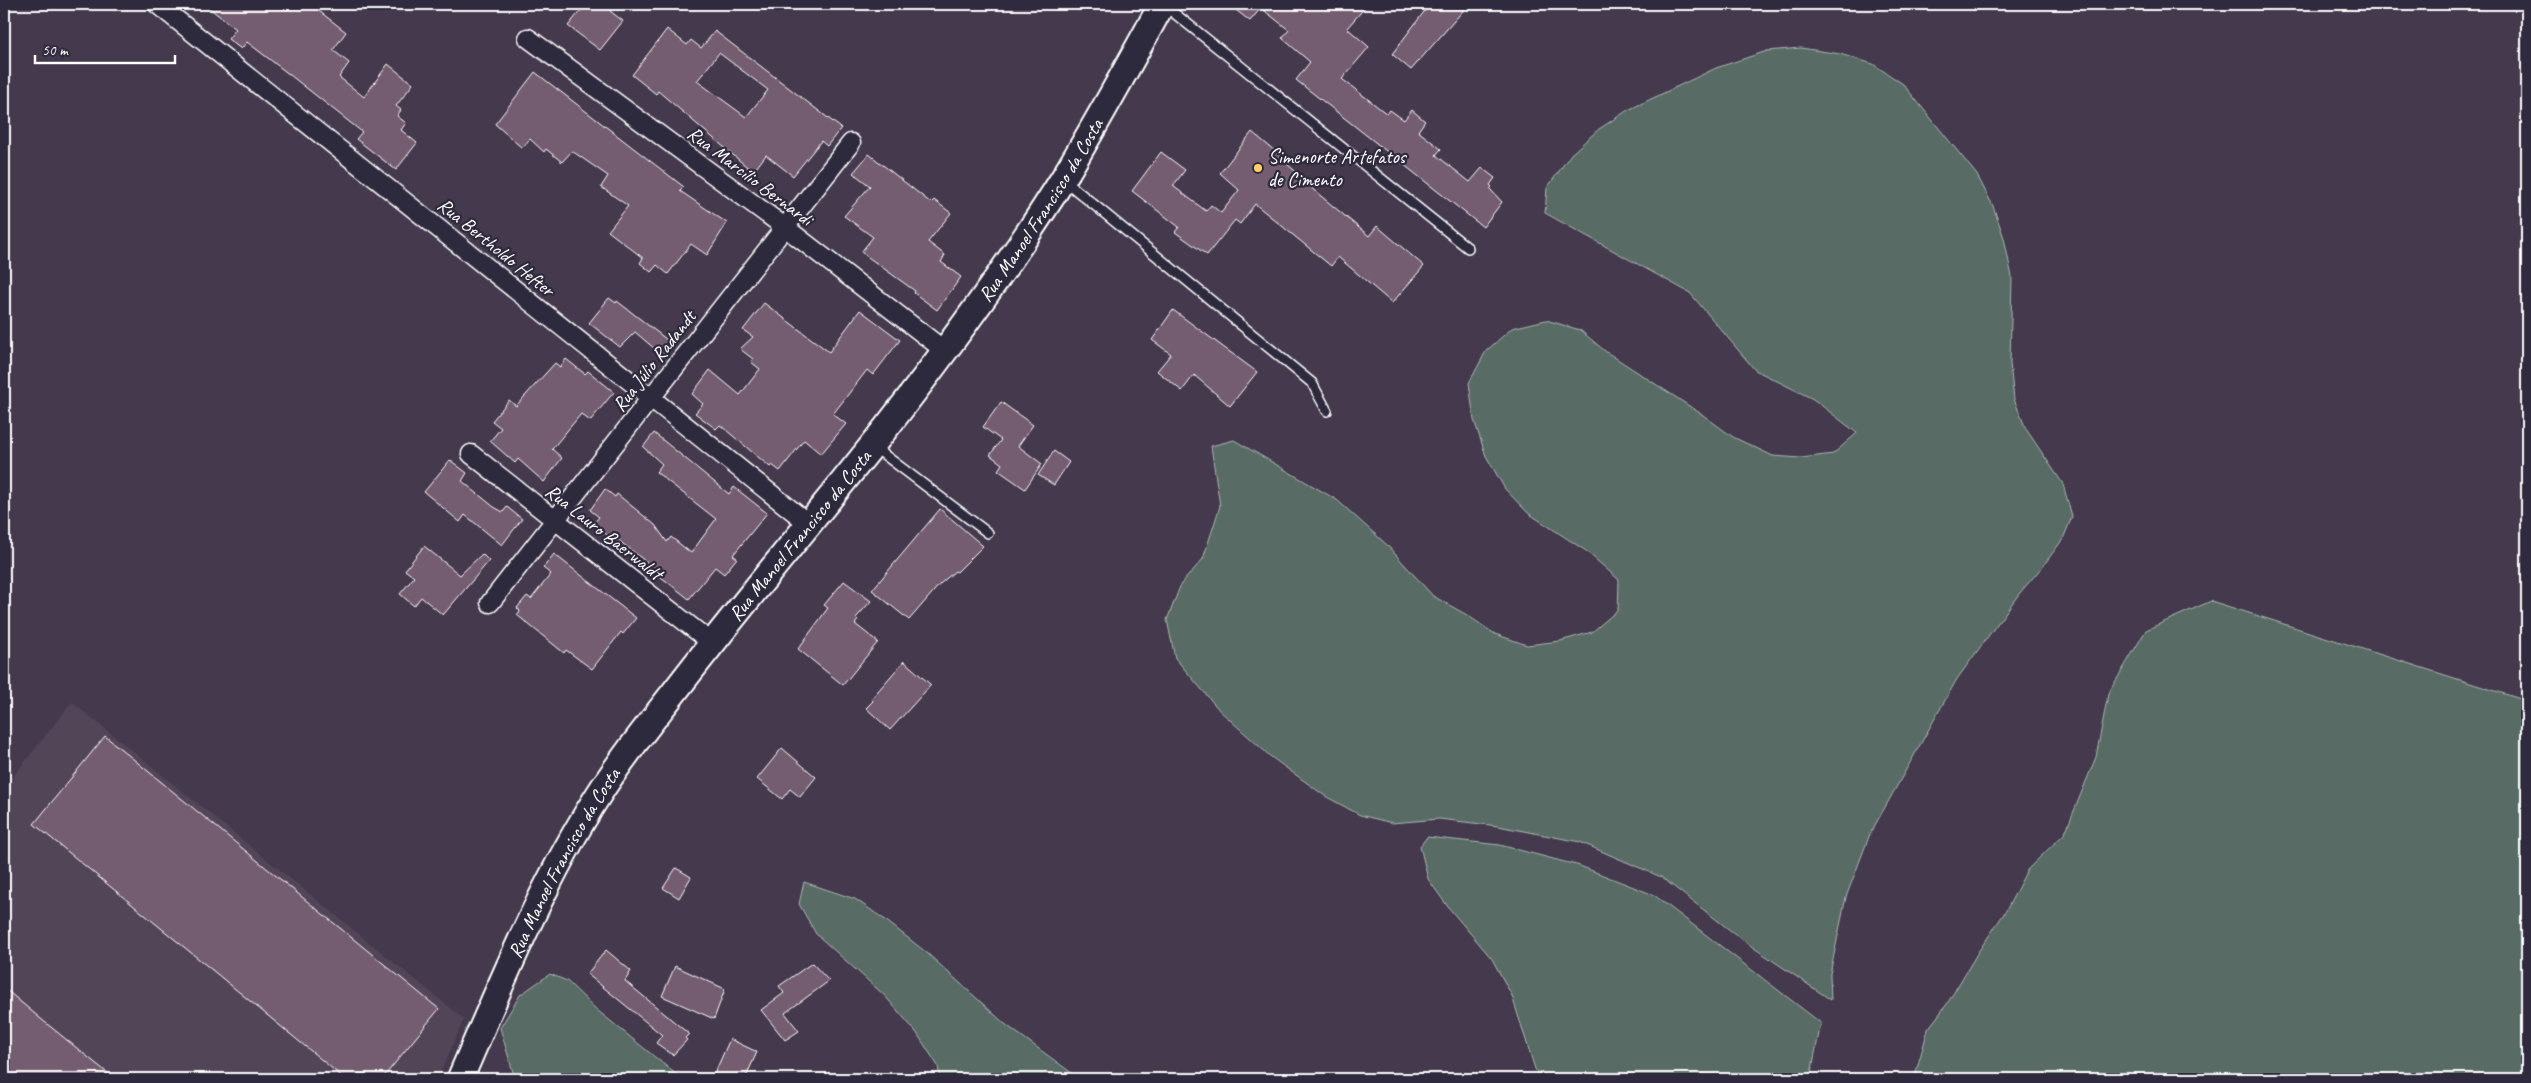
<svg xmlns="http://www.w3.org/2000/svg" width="2531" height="1083" viewBox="0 0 2531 1083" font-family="Caveat,sans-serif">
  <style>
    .built { fill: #534458 }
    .green { fill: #596c65; stroke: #acb6b2 }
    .building { fill: #755d71; stroke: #fff; fill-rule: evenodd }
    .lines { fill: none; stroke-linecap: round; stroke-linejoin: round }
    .service-casing { stroke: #fff; stroke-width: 12 }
    .minor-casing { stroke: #fff; stroke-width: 21 }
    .secondary-casing { stroke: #fff; stroke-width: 29 }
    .service { stroke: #2f2a3d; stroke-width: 9 }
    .minor { stroke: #2f2a3d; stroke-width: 18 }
    .secondary { stroke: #2f2a3d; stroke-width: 25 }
    .poi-dot { fill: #ffd166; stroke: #2f2a3d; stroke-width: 2 }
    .labels { text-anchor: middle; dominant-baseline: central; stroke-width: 4.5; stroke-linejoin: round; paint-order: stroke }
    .poi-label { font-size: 20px; fill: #fff; stroke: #2f2a3d; text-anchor: start }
    .street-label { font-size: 20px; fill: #fff; stroke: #2f2a3d }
  </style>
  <rect width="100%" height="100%" fill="#44394d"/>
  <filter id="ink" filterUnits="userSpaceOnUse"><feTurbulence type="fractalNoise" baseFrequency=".02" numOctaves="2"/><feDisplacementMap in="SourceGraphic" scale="10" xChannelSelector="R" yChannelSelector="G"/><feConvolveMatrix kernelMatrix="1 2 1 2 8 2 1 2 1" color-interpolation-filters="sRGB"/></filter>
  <g filter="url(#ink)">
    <path class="built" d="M72,702L464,1019L438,1079H4V788Z"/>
    <path class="green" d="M1801,48L1840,54L1873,64L1903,84L1977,175L1993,206L2004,238L2012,277L2010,364L2014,399L2026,429L2063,484L2072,517L2063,539L2043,566L2019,594L1957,679L1870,834L1846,897L1830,974L1831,1000L1748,944L1661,877L1580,842L1498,826L1439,819L1392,823L1360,815L1325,796L1271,757L1220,711L1175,658L1167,620L1181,584L1203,559L1220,506L1211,446L1234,440L1337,500L1386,544L1433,596L1467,615L1495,634L1527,645L1560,641L1592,632L1618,610L1619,580L1586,551L1528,513L1505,489L1486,456L1474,420L1469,383L1486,351L1512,328L1546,320L1580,330L1605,351L1703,415L1733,437L1773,456L1801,458L1833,454L1857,433L1813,399L1755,370L1690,293L1545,213L1547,188L1571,154L1599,129L1628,110L1716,68L1767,51Z
      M2211,601L2527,701V1079H1914L1928,1029L1947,1004L1978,952L2007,909L2027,870L2065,833L2096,757L2108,694L2146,630Z
      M1427,837L1500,845L1580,866L1654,895L1821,1023L1810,1079H1541L1535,1069L1512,996L1492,959L1448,907L1428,879L1420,846Z
      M804,882L855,899L884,919L927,953L1005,1024L1080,1079H940L938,1066L916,1032L885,996L816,934L799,904Z
      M550,974L567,981L597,1010L682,1079H515L500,1028L520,995Z"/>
    <path class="building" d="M204,4H310L346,32L333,50L349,63L339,77L364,97L388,64L413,84L396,106L401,110L397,116L406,123L401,130L417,143L396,170L356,139L362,132L290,75L247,42L241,49L228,39L236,29Z
      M586,4H615L610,11L623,21L600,50L568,26Z
      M1228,4H1368L1347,28L1369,47L1342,79L1387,114L1390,110L1404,120L1412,110L1425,121L1418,131L1441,149L1436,155L1470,182L1482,168L1495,178L1490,185L1492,187L1490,189L1502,202L1483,227L1296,80L1310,62L1282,38L1289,30L1261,8L1250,21Z
      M1430,4H1469L1411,70L1392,54Z
      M667,29L687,45L691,40L701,48L715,31L841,128L827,146L821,141L793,176L766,155L753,172L658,91L656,94L632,75ZM719,53L768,90L746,117L697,81Z
      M535,72L684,187L680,191L727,223L707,255L691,244L668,274L657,265L651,272L640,263L643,258L608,231L628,206L601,187L608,176L572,151L562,162L546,149L544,152L530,139L522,148L495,124Z
      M1252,132L1287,161V164L1300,175L1298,177L1369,236L1377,226L1424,266L1392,303L1338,257L1331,266L1255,204L1240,224L1235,220L1207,255L1175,232L1179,227L1132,191L1161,152L1185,170L1173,186L1206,211L1211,205L1221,213L1239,190L1220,173Z
      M869,154L931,203L934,200L951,213L928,242L945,255L941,262L961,277L937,310L914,293L915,291L861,252L873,237L844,216L870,186L853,173Z
      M609,298L616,303L617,301L671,343L662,355L635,332L620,347L589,323Z
      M764,303L829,352L860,310L900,340L873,375L867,370L833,414L846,424L821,454L804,440L780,471L772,465L770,467L720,425L716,429L695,413L703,404L692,394L710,370L740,395L760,369L751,362L753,359L740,349L753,337L743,330Z
      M1173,310L1257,372L1230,406L1194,375L1182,391L1157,371L1171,354L1152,340Z
      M566,359L585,374L588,371L614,392L590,421L581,414L552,449L562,458L544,482L518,459L515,463L490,441L501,428L492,421L509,400L516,406L555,363L560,367Z
      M1001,402L1033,425L1018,446L1042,464L1025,489L998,470L1002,464L990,455L1001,440L983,427Z
      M654,433L729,494L734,487L767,513L733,555L737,558L724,574L715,567L689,599L647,566L649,564L618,540L616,542L593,524L599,517L590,510L605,489L615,497L617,494L655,525L667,542L671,537L691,553L716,519L656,472L662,464L643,447Z
      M1054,451L1069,462L1054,485L1038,475Z
      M450,460L467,473L462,481L494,507L503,512L507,507L522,519L502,545L465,515L460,522L424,492Z
      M940,509L983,546L957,572L955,571L940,584L909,620L872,590Z
      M424,546L460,575L482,554L489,561L443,615L421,597L414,606L400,594L414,577L405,570Z
      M554,554L636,618L623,634L621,632L592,669L566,650L564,653L517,615L520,611L517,608L527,596L531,599L551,574L543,568Z
      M844,581L871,601L856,618L858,620L855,624L878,642L843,685L798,649L828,608L824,605Z
      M904,661L931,685L890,730L866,708L873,701L871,699Z
      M105,736L439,1009L382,1079H345L34,824Z
      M782,748L816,777L800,797L790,789L782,799L757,779Z
      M676,868L691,877L679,898L663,888Z
      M606,950L631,971L625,981L689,1034L685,1038L687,1040L673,1055L656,1043L662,1035L587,974Z
      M812,963L829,981L785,1013L799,1031L785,1040L761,1010L784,993L779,986Z
      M675,966L725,989L714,1019L662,996Z
      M4,988L41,1019L115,1079H4Z
      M730,1039L757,1052L745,1079H712Z"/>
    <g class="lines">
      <g class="service-casing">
        <path id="service" d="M1164,5L1468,248
          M1065,181L1312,383L1327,411
          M874,447L988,533"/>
      </g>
      <g class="minor-casing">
        <path id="minor" d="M157,4L809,524
          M528,38L786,228L945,351
          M471,454L712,643
          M490,603L851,143"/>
      </g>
      <g class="secondary-casing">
        <g id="secondary">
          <path id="s1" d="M460,1079C502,982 542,883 599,794C621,759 647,727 672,695C736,611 805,530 871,447C939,361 1005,272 1063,179C1098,121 1130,63 1162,4"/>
        </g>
      </g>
      <use href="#service" class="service"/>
      <use href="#minor" class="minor"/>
      <use href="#secondary" class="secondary"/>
    </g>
  </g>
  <circle class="poi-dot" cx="1258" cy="168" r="5"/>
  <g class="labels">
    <g class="poi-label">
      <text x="1268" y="156">Simenorte Artefatos<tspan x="1268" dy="23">de Cimento</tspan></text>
    </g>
    <g class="street-label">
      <text transform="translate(750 176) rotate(37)">Rua Marcílio Bernardi</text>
      <text stroke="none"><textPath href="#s1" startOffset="1050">Rua Manoel Francisco da Costa</textPath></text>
      <text transform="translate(496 247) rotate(39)">Rua Bertholdo Hefter</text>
      <text transform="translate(654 361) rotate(-52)">Rua Júlio Radandt</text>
      <text transform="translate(604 532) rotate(38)">Rua Lauro Baerwaldt</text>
      <text stroke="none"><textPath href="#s1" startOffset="645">Rua Manoel Francisco da Costa</textPath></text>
      <text stroke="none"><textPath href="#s1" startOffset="240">Rua Manoel Francisco da Costa</textPath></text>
    </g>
  </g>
  <rect width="2531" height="1083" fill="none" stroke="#2f2a3d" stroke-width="20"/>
  <rect x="10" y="10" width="2511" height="1063" fill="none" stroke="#fff" stroke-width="2" filter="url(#ink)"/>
  <path d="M35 55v8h140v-8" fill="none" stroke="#ffffff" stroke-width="2.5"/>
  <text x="42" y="55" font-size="15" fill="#ffffff" stroke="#2f2a3d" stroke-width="4" paint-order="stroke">50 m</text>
</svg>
